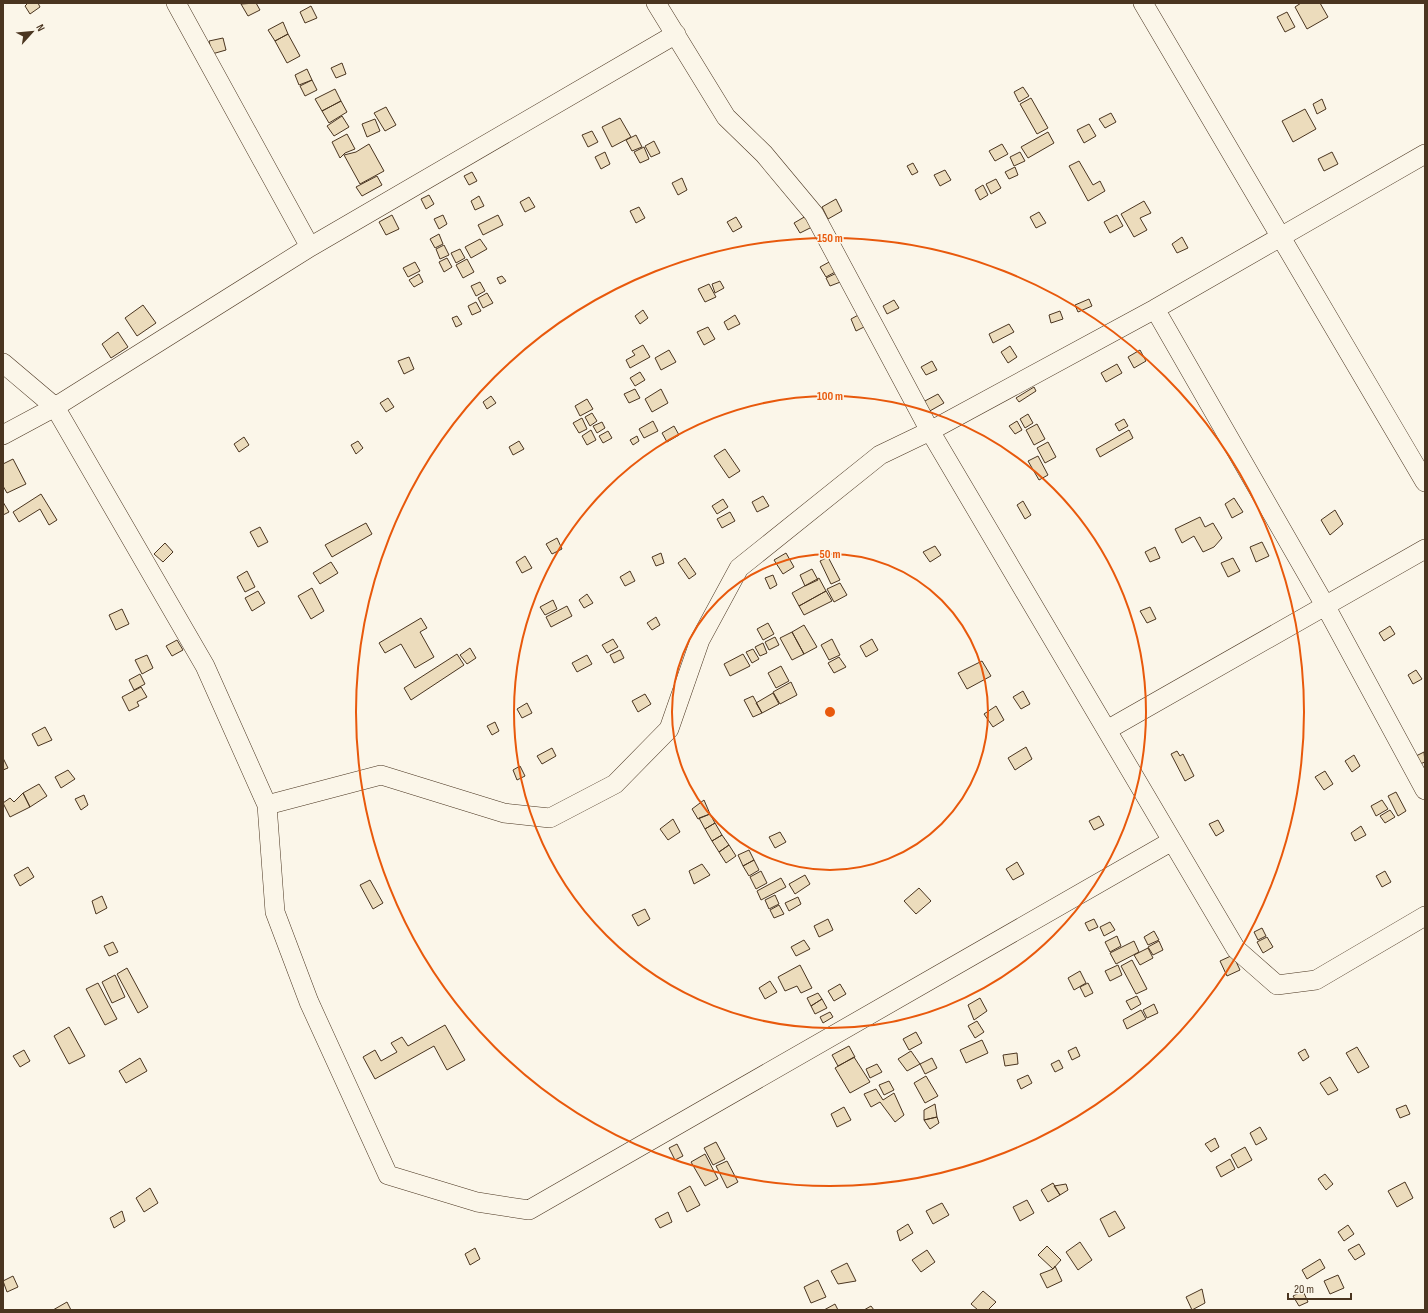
<svg xmlns="http://www.w3.org/2000/svg" width="1428" height="1313" viewBox="0 0 1428 1313" font-family="'Sofia Sans Condensed',sans-serif">
  <style>
    .building { fill: #ecdcbc; stroke: #4a3520 }
    .lines { fill: none; stroke-linecap: round; stroke-linejoin: round }
    .street-casing { stroke: #4a3520; stroke-width: 20 }
    .street { stroke: #fbf6e9; stroke-width: 19 }
    .ring { fill: none; stroke: #e8590c; stroke-width: 2 }
    .centre { fill: #e8590c; stroke: #fbf6e9; stroke-width: 2 }
    .ring-label { font-size: 12px; text-anchor: middle; font-weight: bold; fill: #e8590c; stroke: #fbf6e9; stroke-width: 3; stroke-linejoin: round; paint-order: stroke }
  </style>
  <rect width="100%" height="100%" fill="#fbf6e9"/>
  <path class="building" d="M28,3H38L40,7L30,14L25,6Z
    M256,3L260,10L248,16L241,4Z
    M1301,3H1320L1328,17L1307,29L1295,7Z
    M311,6L317,18L305,23L300,12Z
    M1287,12L1295,27L1285,32L1277,17Z
    M283,22L288,34L275,41L268,30Z
    M288,34L300,56L287,63L275,41Z
    M223,38L226,50L212,54L209,41Z
    M342,63L346,74L336,78L331,68Z
    M307,69L312,80L299,85L295,75Z
    M312,80L317,90L305,96L300,86Z
    M1023,87L1029,96L1019,102L1014,92Z
    M335,89L341,101L322,111L315,99Z
    M1031,98L1048,128L1037,134L1020,104Z
    M1322,99L1326,109L1317,114L1313,104Z
    M341,101L347,112L329,123L322,111Z
    M386,107L396,125L385,131L374,113Z
    M1305,109L1316,129L1293,142L1282,121Z
    M1111,113L1116,122L1105,128L1099,119Z
    M342,116L349,127L334,136L327,126Z
    M620,118L631,137L612,147L602,127Z
    M375,119L380,131L367,137L362,124Z
    M1089,124L1096,136L1084,143L1077,130Z
    M592,131L598,142L588,147L582,135Z
    M1048,132L1054,143L1028,158L1021,147Z
    M347,134L355,149L345,153L340,158L332,142Z
    M636,135L642,147L632,151L626,140Z
    M654,141L660,153L651,157L645,146Z
    M369,144L384,171L360,184L344,155L356,152Z
    M1002,144L1008,154L995,161L989,151Z
    M644,147L649,159L640,163L634,152Z
    M605,152L610,164L601,169L595,157Z
    M1020,152L1025,161L1014,166L1010,157Z
    M1332,152L1338,164L1324,171L1318,159Z
    M1079,161L1093,185L1100,181L1105,191L1088,201L1069,166Z
    M913,163L918,172L912,175L907,166Z
    M1015,167L1018,175L1009,179L1005,172Z
    M945,170L951,180L940,186L934,175Z
    M472,172L477,181L469,185L464,176Z
    M377,176L382,185L362,196L356,187Z
    M682,178L687,190L678,195L672,183Z
    M996,179L1001,188L991,194L986,184Z
    M983,185L988,195L980,200L975,190Z
    M429,195L434,204L426,209L421,199Z
    M479,196L484,206L475,210L471,201Z
    M529,197L535,207L525,212L520,202Z
    M836,199L842,211L828,219L822,207Z
    M1144,201L1151,213L1140,218L1147,230L1134,237L1121,214Z
    M639,207L645,218L636,223L630,211Z
    M1039,212L1046,223L1036,228L1030,217Z
    M392,215L399,229L386,235L379,222Z
    M443,215L447,224L439,229L434,219Z
    M498,215L503,225L483,235L478,225Z
    M1117,215L1123,226L1110,233L1104,222Z
    M806,216L812,227L800,233L794,223Z
    M736,217L742,227L733,232L727,222Z
    M439,234L443,244L435,248L430,239Z
    M1182,237L1188,248L1177,253L1172,244Z
    M480,239L487,249L471,258L465,247Z
    M444,245L449,255L440,259L436,249Z
    M460,249L465,258L456,263L451,253Z
    M447,258L452,267L444,272L439,262Z
    M467,259L474,272L463,278L456,265Z
    M831,261L837,271L826,277L820,267Z
    M415,262L420,271L408,277L403,268Z
    M839,272L843,281L830,286L826,278Z
    M419,274L423,282L414,287L409,280Z
    M502,276L506,281L500,284L497,278Z
    M720,281L724,288L715,293L712,284Z
    M480,282L485,291L476,296L471,286Z
    M709,284L716,297L705,302L698,289Z
    M487,293L493,303L483,308L478,298Z
    M1089,299L1092,306L1078,312L1075,305Z
    M894,300L899,308L887,314L883,306Z
    M476,302L481,311L472,315L468,306Z
    M143,305L156,323L137,336L125,318Z
    M643,310L648,318L640,324L635,316Z
    M1060,311L1063,319L1051,323L1049,315Z
    M862,313L868,325L856,331L851,319Z
    M735,315L740,324L728,330L724,322Z
    M457,316L462,324L456,327L452,318Z
    M1009,324L1014,332L993,343L989,334Z
    M708,327L715,339L704,345L697,332Z
    M118,332L128,347L111,358L102,344Z
    M643,345L650,357L630,368L626,360L635,355L632,351Z
    M1010,346L1017,357L1008,363L1001,352Z
    M669,350L676,362L661,370L655,358Z
    M1140,350L1146,361L1134,368L1128,357Z
    M409,357L414,369L404,374L398,361Z
    M932,361L937,370L926,375L921,367Z
    M1117,364L1122,373L1106,382L1101,373Z
    M640,372L645,380L635,386L630,378Z
    M1034,387L1036,391L1019,402L1016,398Z
    M635,389L640,398L629,403L624,394Z
    M661,389L668,403L652,412L645,399Z
    M938,394L944,403L928,412L923,402Z
    M491,396L496,403L487,409L483,402Z
    M388,398L394,407L386,412L380,403Z
    M587,399L593,409L580,416L575,406Z
    M592,413L597,421L590,426L585,417Z
    M1028,414L1033,423L1025,428L1020,419Z
    M582,418L587,429L579,433L573,423Z
    M1124,419L1128,426L1119,431L1115,424Z
    M653,421L658,431L644,438L639,429Z
    M1017,421L1022,430L1015,434L1009,426Z
    M602,422L605,428L597,433L593,426Z
    M1037,424L1045,439L1034,445L1026,430Z
    M674,426L679,435L667,442L662,433Z
    M591,430L596,440L587,445L582,436Z
    M1129,430L1133,438L1100,457L1096,449Z
    M608,431L612,438L603,443L599,436Z
    M637,436L639,441L633,445L630,440Z
    M244,437L249,445L239,452L234,444Z
    M358,441L363,448L356,454L351,445Z
    M519,441L524,449L513,455L509,447Z
    M1048,442L1056,457L1045,463L1037,448Z
    M725,449L740,471L729,478L714,456Z
    M1038,456L1048,475L1039,480L1028,461Z
    M13,459L26,484L7,493L3,486V464Z
    M41,494L57,520L49,525L40,509L19,522L13,512Z
    M763,496L769,506L757,512L752,502Z
    M1234,498L1243,512L1232,518L1225,504Z
    M723,499L728,507L717,514L712,506Z
    M1023,501L1031,515L1025,519L1017,505Z
    M3,502L9,512L3,515Z
    M1335,510L1343,524L1330,535L1321,520Z
    M730,512L735,521L722,528L717,519Z
    M1200,517L1205,527L1213,523L1222,538L1214,547L1203,552L1194,536L1182,543L1175,529Z
    M366,523L372,534L332,557L325,545Z
    M260,527L268,542L258,547L250,532Z
    M557,538L562,549L552,554L546,544Z
    M1262,542L1269,556L1256,562L1250,547Z
    M165,543L173,552L163,562L154,554Z
    M935,546L941,555L930,562L923,552Z
    M1155,547L1160,558L1150,562L1145,552Z
    M661,553L664,563L656,566L652,557Z
    M786,553L794,567L783,574L774,560Z
    M525,556L532,568L522,573L516,562Z
    M828,557L840,580L831,584L820,561Z
    M685,558L696,574L689,579L678,563Z
    M1233,558L1240,571L1228,577L1221,563Z
    M331,562L338,573L320,584L313,573Z
    M812,569L818,580L805,586L800,575Z
    M247,571L255,587L245,592L237,577Z
    M630,571L635,581L625,586L620,577Z
    M773,575L777,585L770,589L765,578Z
    M819,578L826,591L799,606L792,593Z
    M840,583L847,595L834,602L827,589Z
    M312,588L324,611L311,619L298,596Z
    M258,591L265,603L252,611L245,598Z
    M826,591L832,601L804,615L799,606Z
    M587,594L593,603L584,608L579,600Z
    M553,600L557,609L545,615L540,607Z
    M567,606L572,616L551,627L546,617Z
    M1150,607L1156,619L1147,623L1140,611Z
    M122,609L129,624L116,630L109,615Z
    M656,617L660,625L652,630L647,623Z
    M421,618L427,628L420,632L434,657L415,668L401,644L385,653L379,643Z
    M768,623L774,634L763,640L757,629Z
    M804,625L817,647L804,654L792,632Z
    M1390,626L1395,634L1384,641L1379,633Z
    M792,632L804,654L792,660L780,638Z
    M775,637L779,645L769,650L765,642Z
    M613,639L618,647L607,653L602,645Z
    M832,639L840,655L829,660L821,645Z
    M872,639L878,650L866,657L860,646Z
    M177,640L183,650L172,656L166,646Z
    M763,643L767,653L760,656L755,647Z
    M470,648L476,658L467,664L460,655Z
    M753,649L759,659L752,663L746,652Z
    M620,650L624,658L614,663L610,655Z
    M457,654L464,665L411,700L404,688Z
    M743,654L750,666L730,676L724,664Z
    M147,655L153,668L142,674L135,660Z
    M587,655L592,664L577,672L572,663Z
    M839,657L846,667L834,673L828,663Z
    M982,661L991,676L967,689L958,673Z
    M781,666L789,681L776,688L768,673Z
    M1416,670L1422,679L1413,684L1408,675Z
    M140,674L145,684L134,690L129,680Z
    M791,682L797,695L780,704L773,692Z
    M141,687L147,697L137,702L139,706L129,711L122,697Z
    M1023,691L1030,704L1021,709L1013,697Z
    M773,693L779,704L762,713L756,703Z
    M645,694L651,704L638,712L632,701Z
    M753,696L762,713L753,717L744,700Z
    M527,703L532,713L522,718L517,709Z
    M996,706L1004,720L993,727L984,714Z
    M495,722L499,731L492,735L487,726Z
    M45,727L52,740L38,746L32,734Z
    M1026,747L1032,759L1015,770L1008,758Z
    M552,748L556,756L542,764L537,756Z
    M1177,751L1180,756L1183,754L1194,776L1185,781L1171,754Z
    M1424,752L1425,762L1420,764L1416,756Z
    M1354,755L1360,766L1352,772L1345,761Z
    M3,758L8,768L3,770Z
    M520,766L525,776L517,780L513,770Z
    M68,770L75,779L61,788L55,777Z
    M1325,771L1333,784L1324,790L1315,777Z
    M39,784L47,796L30,807L23,793Z
    M1396,792L1406,811L1398,816L1388,796Z
    M23,793L30,807L10,817L3,803L10,798L14,802Z
    M84,795L88,805L81,810L75,799Z
    M704,800L710,814L698,819L692,809Z
    M1382,800L1388,809L1376,816L1371,806Z
    M1390,810L1395,817L1385,823L1380,816Z
    M710,814L715,823L705,829L699,818Z
    M1099,816L1104,825L1094,830L1089,821Z
    M673,819L680,832L668,840L660,829Z
    M1218,820L1224,831L1216,836L1209,824Z
    M715,823L722,835L712,841L705,829Z
    M1361,826L1366,835L1355,841L1351,833Z
    M780,832L786,842L775,848L769,837Z
    M722,835L729,845L719,852L712,841Z
    M729,845L736,856L726,863L719,852Z
    M749,850L754,860L743,866L738,855Z
    M754,860L759,870L749,876L743,866Z
    M1017,862L1024,874L1013,880L1006,869Z
    M702,864L710,875L694,884L689,871Z
    M28,867L34,877L20,886L14,875Z
    M761,871L767,883L756,889L750,877Z
    M1385,871L1391,882L1382,887L1376,876Z
    M805,875L810,884L795,894L789,884Z
    M781,878L786,887L761,900L757,891Z
    M370,880L383,903L373,909L360,885Z
    M919,888L931,901L916,914L904,901Z
    M775,895L779,904L769,909L765,900Z
    M102,896L107,908L96,914L92,901Z
    M798,897L801,904L789,911L785,903Z
    M779,905L784,914L774,918L770,910Z
    M645,909L650,919L638,926L632,915Z
    M828,919L833,930L819,937L814,926Z
    M1094,919L1098,927L1089,931L1085,923Z
    M1110,922L1115,930L1104,936L1100,927Z
    M1262,928L1266,936L1258,940L1254,932Z
    M1154,931L1159,940L1148,945L1144,937Z
    M1117,936L1121,946L1110,952L1105,942Z
    M1267,937L1273,947L1263,953L1257,942Z
    M804,940L810,949L796,956L791,947Z
    M1134,941L1139,952L1116,964L1110,953Z
    M1159,941L1163,950L1153,955L1148,947Z
    M113,942L118,952L109,956L104,946Z
    M1148,948L1153,958L1140,965L1134,955Z
    M1233,955L1240,970L1227,976L1220,961Z
    M1132,960L1147,989L1136,994L1121,966Z
    M800,965L812,988L801,993L797,986L785,991L778,977Z
    M1118,965L1122,975L1110,981L1105,971Z
    M127,968L148,1007L138,1013L117,974Z
    M1080,971L1086,983L1074,990L1068,978Z
    M115,975L125,997L112,1003L102,982Z
    M770,981L777,992L765,999L759,988Z
    M98,983L117,1019L105,1025L86,989Z
    M1088,983L1093,993L1085,997L1080,987Z
    M840,984L846,994L834,1001L828,991Z
    M818,993L822,999L811,1006L807,998Z
    M1137,996L1141,1004L1131,1010L1126,1001Z
    M980,998L987,1011L974,1020L968,1005Z
    M822,999L827,1008L815,1014L811,1006Z
    M1154,1004L1158,1013L1147,1018L1143,1010Z
    M1141,1010L1146,1019L1127,1029L1123,1020Z
    M830,1012L833,1017L823,1023L820,1017Z
    M977,1021L984,1032L975,1038L968,1026Z
    M445,1025L465,1060L447,1070L434,1046L375,1079L363,1057L375,1050L381,1061L397,1052L391,1043L402,1037L408,1046Z
    M69,1027L85,1056L69,1064L54,1036Z
    M916,1032L922,1043L909,1050L903,1039Z
    M982,1040L988,1053L966,1063L960,1050Z
    M849,1046L855,1057L838,1066L832,1055Z
    M1076,1047L1080,1056L1072,1060L1068,1051Z
    M1357,1047L1369,1067L1358,1073L1346,1053Z
    M1305,1049L1309,1057L1303,1061L1298,1053Z
    M24,1050L30,1061L20,1067L13,1056Z
    M911,1051L920,1064L907,1071L898,1059Z
    M1017,1053L1018,1064L1005,1066L1003,1055Z
    M854,1057L870,1082L850,1093L835,1068Z
    M140,1058L147,1071L126,1083L119,1071Z
    M932,1058L937,1068L925,1074L920,1064Z
    M1059,1060L1063,1068L1055,1072L1051,1064Z
    M877,1064L882,1072L870,1078L866,1069Z
    M1028,1075L1032,1083L1021,1089L1017,1080Z
    M926,1076L938,1096L925,1103L914,1083Z
    M1330,1077L1338,1090L1328,1095L1320,1083Z
    M889,1081L894,1090L884,1095L879,1085Z
    M876,1089L883,1100L894,1093L904,1115L895,1122L880,1102L871,1107L864,1094Z
    M935,1104L937,1117L924,1120V1110Z
    M1406,1105L1410,1114L1400,1118L1396,1109Z
    M844,1107L851,1120L837,1127L831,1114Z
    M937,1117L939,1123L930,1129L924,1120Z
    M1260,1127L1267,1139L1256,1145L1250,1133Z
    M1215,1138L1219,1147L1211,1152L1205,1144Z
    M716,1142L725,1159L713,1165L704,1148Z
    M677,1144L683,1156L675,1160L669,1148Z
    M1245,1147L1252,1160L1238,1168L1231,1155Z
    M705,1154L718,1179L705,1186L691,1162Z
    M1230,1159L1235,1169L1221,1177L1216,1167Z
    M727,1161L738,1182L727,1188L716,1166Z
    M1325,1174L1333,1184L1326,1190L1318,1179Z
    M1405,1182L1413,1198L1397,1207L1388,1191Z
    M1053,1183L1060,1195L1048,1202L1041,1190Z
    M1066,1184L1068,1190L1060,1195L1054,1186Z
    M690,1186L700,1205L687,1212L678,1193Z
    M150,1188L158,1203L144,1212L136,1198Z
    M1027,1200L1034,1213L1020,1221L1013,1207Z
    M942,1203L949,1215L933,1224L926,1211Z
    M122,1211L125,1221L114,1228L110,1218Z
    M1115,1211L1125,1228L1109,1237L1100,1219Z
    M668,1212L672,1222L660,1228L655,1219Z
    M908,1224L913,1233L900,1241L897,1231Z
    M1348,1225L1354,1234L1344,1241L1338,1232Z
    M1080,1242L1092,1260L1078,1270L1066,1252Z
    M1359,1244L1365,1254L1355,1260L1348,1250Z
    M1047,1246L1061,1260L1053,1269L1038,1255Z
    M475,1248L480,1259L470,1265L465,1254Z
    M927,1250L935,1262L921,1272L912,1260Z
    M1320,1259L1325,1268L1307,1279L1302,1270Z
    M847,1263L856,1281L838,1284L831,1271Z
    M1055,1266L1062,1281L1047,1288L1040,1274L1053,1269Z
    M1338,1275L1344,1288L1330,1294L1324,1281Z
    M13,1276L18,1287L7,1292L3,1281Z
    M818,1280L826,1297L811,1303L804,1287Z
    M1202,1289L1205,1303L1192,1310L1186,1297Z
    M983,1291L996,1302L988,1310H978L971,1304Z
    M1303,1291L1308,1302L1299,1306L1293,1296Z
    M67,1302L71,1310H53Z
    M835,1304L838,1310H824Z
    M871,1306L874,1310H864Z"/>
  <g class="lines">
    <g class="street-casing">
      <path id="street" d="M176,3L310,247
        M656,3L726,117L764,154L814,214L930,431L1236,949L1277,985L1316,980L1425,916
        M1143,3L1425,482
        M1155,309L1326,607L1425,790
        M3,363L55,407L205,666L267,805L275,912L309,1002L388,1175L477,1202L529,1210L1172,841
        M3,435L55,407L310,247L676,34
        M1107,730L1425,549
        M267,805L381,775L504,813L550,818L615,784L669,729L700,640L739,568L880,455L930,431L1155,309L1425,154"/>
    </g>
    <use href="#street" class="street"/>
  </g>
  <g class="ring">
    <circle cx="830" cy="712" r="158"/>
    <circle cx="830" cy="712" r="316"/>
    <circle cx="830" cy="712" r="474"/>
  </g>
  <circle cx="830" cy="712" r="6" class="centre"/>
  <g class="ring-label">
    <text x="830" y="242">150 m</text>
    <text x="830" y="400">100 m</text>
    <text x="830" y="558">50 m</text>
  </g>
  <rect width="1428" height="1313" fill="none" stroke="#4a3520" stroke-width="8"/>
  <g transform="translate(32 32) rotate(63)" stroke="#fbf6e9" stroke-width="3" paint-order="stroke">
  <path d="M0-3L7 15L0 10L-7 15Z" fill="#4a3520"/>
  <text y="-6" font-size="11" font-weight="bold" text-anchor="middle" fill="#4a3520">N</text>
  </g>
  <path d="M1288 1293v6h63v-6" fill="none" stroke="#4a3520" stroke-width="2"/>
  <text x="1294" y="1293" font-size="12" fill="#4a3520" stroke="#fbf6e9" stroke-width="3" paint-order="stroke">20 m</text>
</svg>
